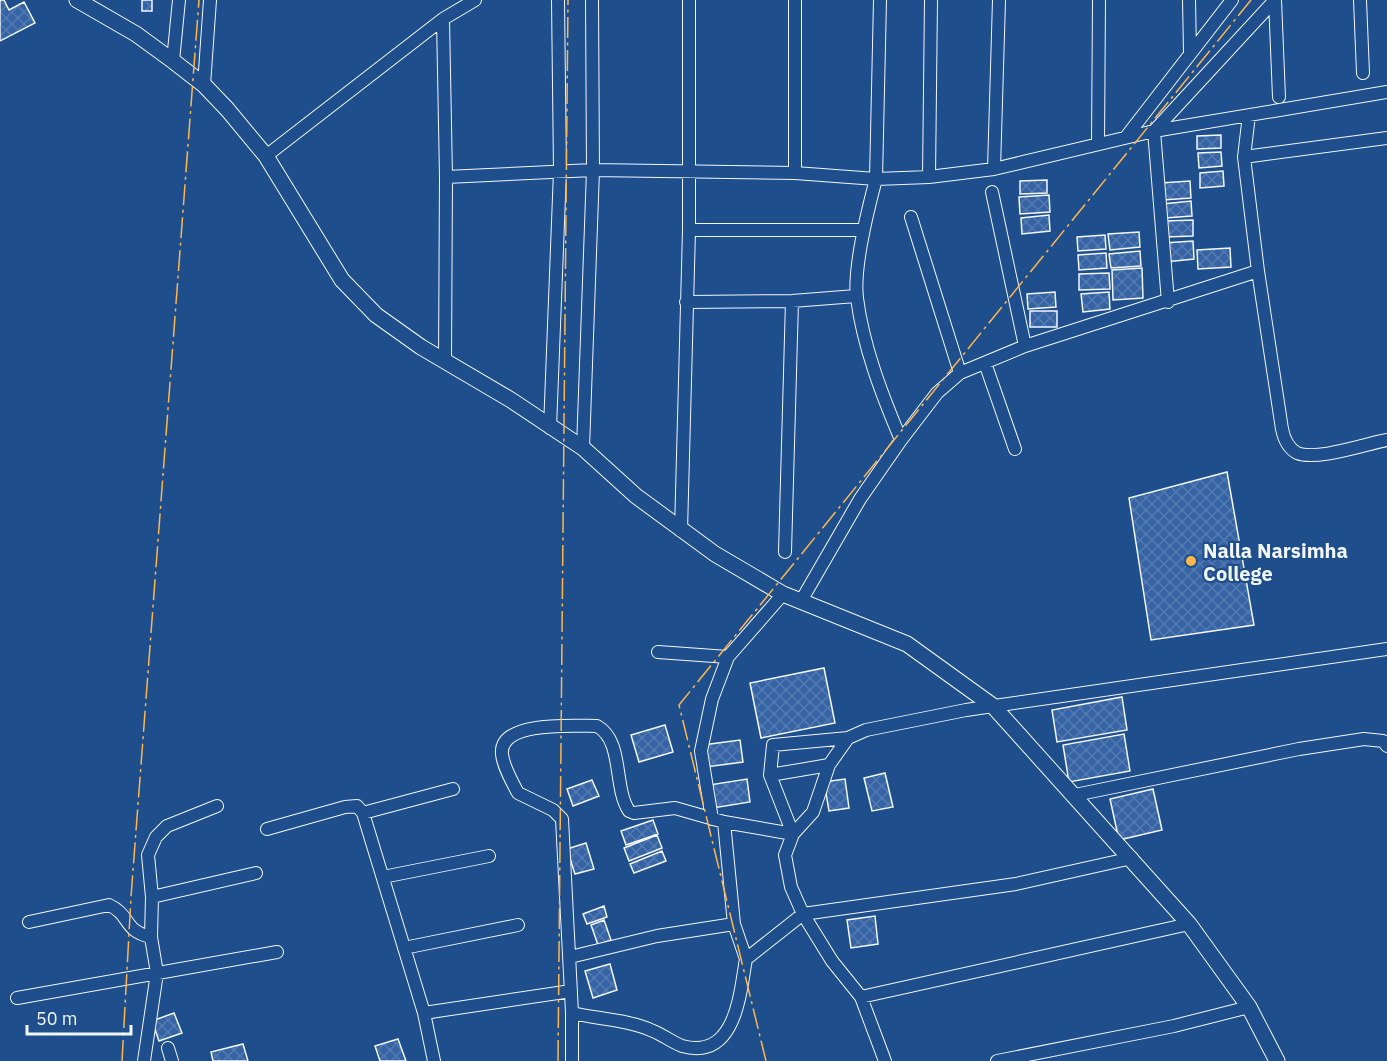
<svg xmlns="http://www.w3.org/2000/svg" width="1387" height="1061" viewBox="0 0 1387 1061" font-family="'IBM Plex Sans',sans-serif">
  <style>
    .building { fill: url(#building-cross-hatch); stroke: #f2f6ff; stroke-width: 1.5 }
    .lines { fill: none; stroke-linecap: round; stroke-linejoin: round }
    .minor-casing { stroke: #f2f6ff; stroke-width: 14 }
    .tertiary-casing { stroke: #f2f6ff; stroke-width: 17 }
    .minor { stroke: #1f4e8c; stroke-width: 12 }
    .tertiary { stroke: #1f4e8c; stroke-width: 15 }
    .power { stroke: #ffb74d; stroke-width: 1.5; stroke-dasharray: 21 4.5 3 4.5; stroke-linecap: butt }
    .poi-dot { fill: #ffb74d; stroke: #1f4e8c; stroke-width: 2 }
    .labels { text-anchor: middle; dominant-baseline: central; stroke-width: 4.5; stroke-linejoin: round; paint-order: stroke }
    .poi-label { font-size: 20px; font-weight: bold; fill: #f2f6ff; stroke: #1f4e8c; text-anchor: start }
  </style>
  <defs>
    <pattern id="building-cross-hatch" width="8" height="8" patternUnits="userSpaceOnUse" patternTransform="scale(1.5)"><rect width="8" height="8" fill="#3563a3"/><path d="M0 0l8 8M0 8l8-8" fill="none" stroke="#537ab1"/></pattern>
  </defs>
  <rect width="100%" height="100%" fill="#1f4e8c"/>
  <path class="building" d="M0,0H4L9,10L24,2L35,23L0,41Z
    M142,0H152V11H142Z
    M1221,135V148L1197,149V136Z
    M1221,152L1222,166L1199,168L1198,153Z
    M1223,171L1224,186L1200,188V173Z
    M1047,180V193L1020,194V181Z
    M1190,181L1191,198L1163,200L1161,183Z
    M1049,195L1050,212L1020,214L1019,197Z
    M1191,201L1192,216L1165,218L1163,204Z
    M1049,215L1050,231L1022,234L1021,218Z
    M1193,220V236L1165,237V221Z
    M1139,232L1140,247L1110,250L1108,234Z
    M1105,235L1106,249L1078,251L1077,237Z
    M1193,241L1194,259L1165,262L1164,243Z
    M1230,248L1231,267L1198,269L1197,250Z
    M1140,251L1141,266L1111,268L1109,254Z
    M1106,253L1107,268L1079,270L1078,255Z
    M1142,268L1143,298L1113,300L1112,270Z
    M1109,273L1110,289L1079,290V274Z
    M1055,292L1056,307L1028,309L1027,294Z
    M1109,292L1110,309L1083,312L1081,294Z
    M1030,311H1057V327H1030Z
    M1227,472L1254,625L1151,640L1129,498Z
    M824,668L835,723L761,738L750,683Z
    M1122,697L1127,730L1057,742L1052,710Z
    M665,725L673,752L639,762L631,735Z
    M1124,734L1130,771L1069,782L1063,745Z
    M740,740L743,762L706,767L703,745Z
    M885,773L893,807L872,811L864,778Z
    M747,779L750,802L713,808L709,785Z
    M845,779L849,808L829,811L824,782Z
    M592,780L599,796L573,806L567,789Z
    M1153,789L1162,830L1119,840L1110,799Z
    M653,820L658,834L626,845L621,831Z
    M657,835L662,848L629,861L624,848Z
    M586,843L594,869L575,874L567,849Z
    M662,851L666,861L634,873L630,864Z
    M604,906L607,917L587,924L583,914Z
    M875,916L878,944L851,948L847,920Z
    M604,920L611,940L598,945L591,925Z
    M610,964L617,990L593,998L585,971Z
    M174,1013L182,1033L159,1041L152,1021Z
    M398,1039L406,1061H380L375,1046Z
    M243,1044L248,1061H213L211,1052Z"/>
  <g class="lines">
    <g class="minor-casing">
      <path id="minor" d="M795,0V173L876,179L880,0
        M1189,0L1190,53
        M1275,0L1279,97
        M1360,0L1363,73
        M443,19L446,177L445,361
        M173,61L179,0
        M204,85L210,0
        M1126,137L1232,0
        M1098,144L1099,0
        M266,156L443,19L475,0
        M1244,157L1387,138
        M994,169L999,0
        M446,177L593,170L795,173
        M929,177L931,0
        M992,192L1025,346
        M911,217L960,373
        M689,230H863
        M1258,271L1282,429C1284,439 1288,448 1297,453C1317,461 1365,444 1387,440
        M686,302L792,301L856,296
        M1168,302L1154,131L1275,0
        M985,363L1015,449
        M550,428L560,171L558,0
        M901,440C882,395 863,346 857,298C853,267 868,209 876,179L929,177L994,169L1154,131L1387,92
        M583,448L593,170L592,0
        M681,531L689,230V0
        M785,552L792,301
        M801,601L860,499L901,440L937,393L960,373L1025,346L1258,271L1244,157L1249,115
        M658,652L728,657
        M770,775L829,765
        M1075,795L1299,749L1364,739L1383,741L1387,746
        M363,813L453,789
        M712,819L701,751L712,699L728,657L783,594
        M724,822L734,924L746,959L803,914L1016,884L1132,858
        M267,829L345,807L357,806L363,813L424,1013L571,991
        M793,834L770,775L773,745L848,738
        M383,877L489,856
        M152,897L256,873
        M29,922L109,905C131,915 123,931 151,937
        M404,948L518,925
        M570,957L657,936L734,924
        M861,997L1189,924
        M17,998L277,952
        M424,1013L434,1061
        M572,1013C598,1019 630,1020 653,1031C663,1035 672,1042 682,1046C736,1061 740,993 746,959
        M168,1048L172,1061
        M144,1061L157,973L151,937L152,897L148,855L156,837L167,826L217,806
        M572,1061V1013L562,819L553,810L518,793C512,782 503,766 502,754C499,720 576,726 597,726C624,741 613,787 629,811L634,813L675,808L724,822L793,834
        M885,1061L861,997L832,961L803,914L791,887L785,855L793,834L813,812L829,765L848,738L866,730L966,710L1387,649
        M997,1061L1174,1026L1249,1007"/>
    </g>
    <g class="tertiary-casing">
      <path id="tertiary" d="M77,0L136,34L173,61L204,85L227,109L266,156L342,280L376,315L421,347L511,400L583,448L636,496L715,554L783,594L907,644L993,706L1189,924L1249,1007L1277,1061"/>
    </g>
    <use href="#minor" class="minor"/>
    <use href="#tertiary" class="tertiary"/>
    <path class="power" d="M122,1061L131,897L199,0
      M558,1061L568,0
      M766,1061L679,705L1251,0"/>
  </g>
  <circle class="poi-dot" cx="1191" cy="561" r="6"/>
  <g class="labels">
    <g class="poi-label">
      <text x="1203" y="550">Nalla Narsimha<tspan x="1203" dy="23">College</tspan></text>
    </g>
  </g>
  <path d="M27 1025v9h104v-9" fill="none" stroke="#f2f6ff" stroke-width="3"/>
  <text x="36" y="1025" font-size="18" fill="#f2f6ff" stroke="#1f4e8c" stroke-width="4.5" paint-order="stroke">50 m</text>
</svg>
